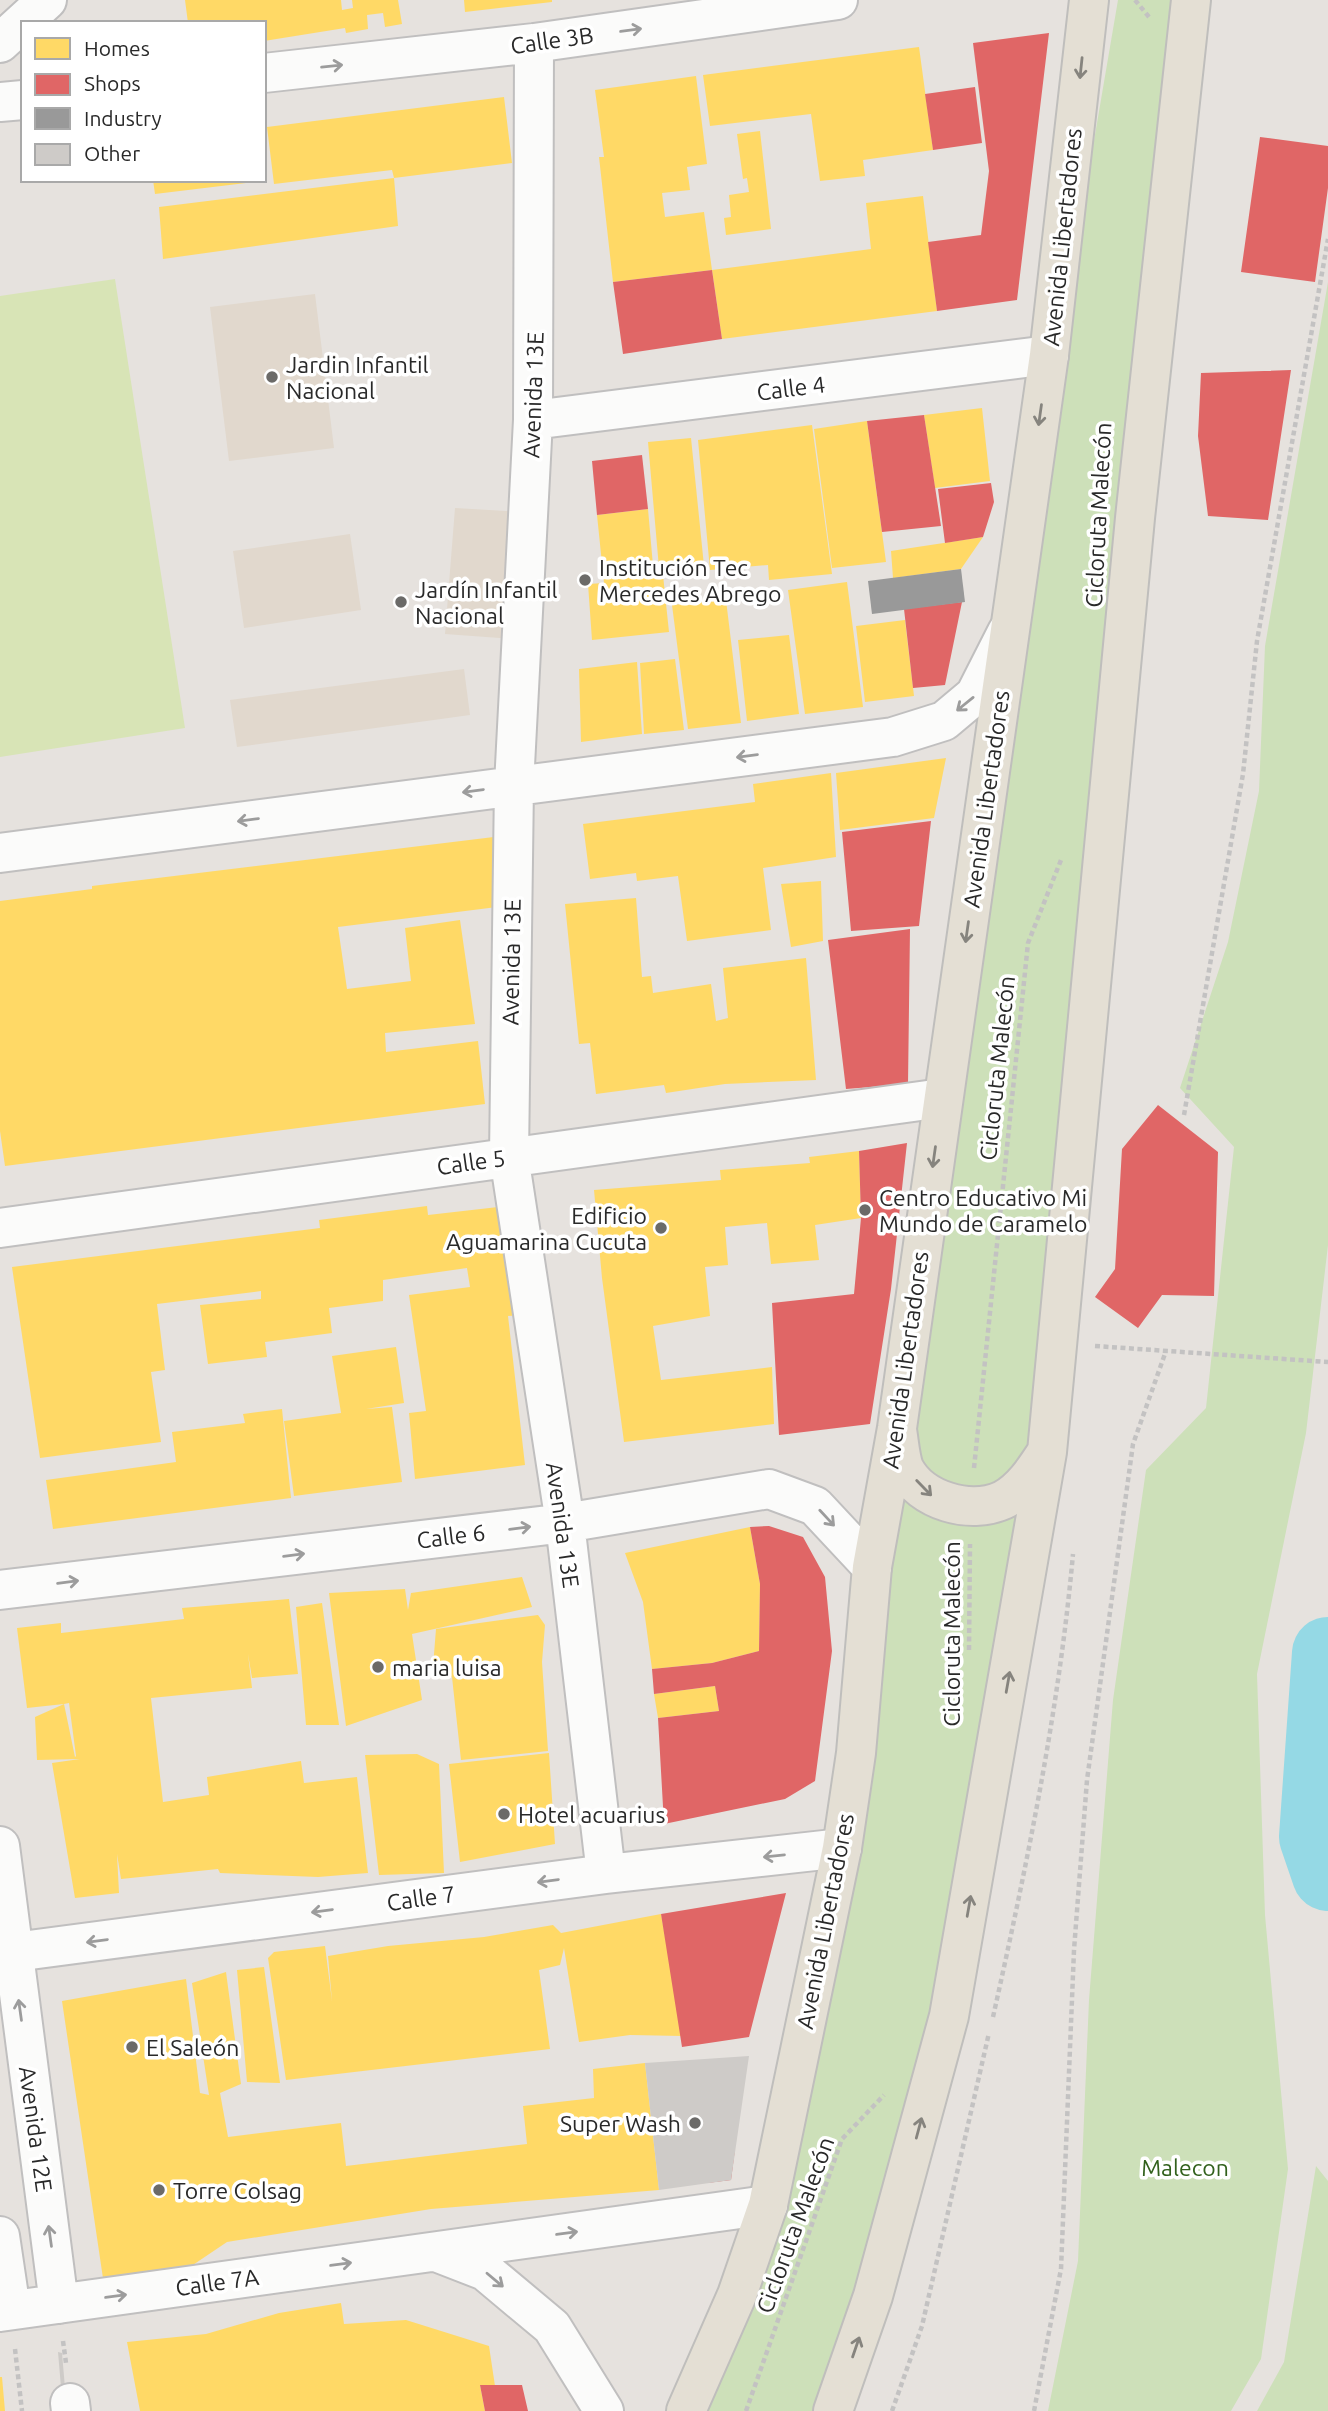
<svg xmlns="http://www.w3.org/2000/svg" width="1328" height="2411" viewBox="0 0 1328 2411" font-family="Ubuntu,sans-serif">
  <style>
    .education { fill: #e1d8cd }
    .green { fill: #cde0b9 }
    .pitch { fill: #d8e4b6 }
    .homes { fill: #ffd966; fill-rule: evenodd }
    .shops { fill: #e06666 }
    .industry { fill: #999 }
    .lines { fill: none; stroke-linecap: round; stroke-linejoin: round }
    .river { stroke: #95d9e5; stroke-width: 72 }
    .building { fill: #cecbc8 }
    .minor-casing { stroke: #c0bfbf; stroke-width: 42 }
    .major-casing { stroke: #bfbebc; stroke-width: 42 }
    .path { stroke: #c3c2c2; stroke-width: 4.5; stroke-dasharray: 5 3.5; stroke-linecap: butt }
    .minor { stroke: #fbfbfa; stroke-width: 38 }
    .major { stroke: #e4dfd4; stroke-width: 38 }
    .oneway { stroke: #9c9c9c }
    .oneway2 { stroke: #86847e }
    .poi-dot { fill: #6b6a68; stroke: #fff; stroke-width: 2.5 }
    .labels { text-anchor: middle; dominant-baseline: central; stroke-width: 7; stroke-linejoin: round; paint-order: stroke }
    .street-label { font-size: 23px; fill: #292929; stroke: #fff }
    .poi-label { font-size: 23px; fill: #292929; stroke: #fff; text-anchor: start }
    .park-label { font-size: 23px; fill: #32611d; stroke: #fff }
  </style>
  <rect width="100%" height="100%" fill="#e6e2de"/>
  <path class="education" d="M315,294L334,448L229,461L210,307Z
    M455,508L523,512L515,639L445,634Z
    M350,534L361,610L244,628L233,551Z
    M464,669L470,715L237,747L230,700Z"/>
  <path class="green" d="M1118,0H1172L1161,140L1137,319L1112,664L1026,1476L973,1502L910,1463L1067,299Z
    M1328,282V1245L1306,1433L1257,1674L1265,1915L1288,2169L1261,2359L1231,2411H1048L1078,2261L1089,2000L1113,1700L1146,1470L1206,1408L1234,1147L1180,1088L1228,942L1259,791L1265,646Z
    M898,1472L926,1503L1035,1483L941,2011L823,2411H695L775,2210Z
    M1316,2166L1328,2181V2411H1257L1284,2362Z"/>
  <path class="pitch" d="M115,279L185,728L0,757V296Z"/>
  <path class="homes" d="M185,0H341L342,10L353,8L352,0H398L402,24L385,27L383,13L367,15L368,29L346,33L345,28L264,41V23H188Z
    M464,0H552V2L465,12Z
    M919,47L933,150L863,160L865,176L820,181L811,114L710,126L703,75Z
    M696,76L707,164L687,167L690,190L662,193L665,217L704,212L712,270L613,282L599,157H604L595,90Z
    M504,97L512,163L394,178L392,170L274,184L267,127Z
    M760,131L771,229L726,235L724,218L731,217L729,195L749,192L747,178L743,179L737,134Z
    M394,178L398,226L163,259L159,207Z
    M153,180H246V183L155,194Z
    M923,196L937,311L722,339L712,270L871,249L866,203Z
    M982,408L990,481L935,488L924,415Z
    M867,421L886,562L832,568L814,429Z
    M812,425L832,574L769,580L768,565L710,570L698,440Z
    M691,438L704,566L659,568L648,442Z
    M648,509L654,577L663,575L669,632L592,640L588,584L604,583L597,515Z
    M983,537L961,569L893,578L891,551Z
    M847,582L863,707L805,714L788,590Z
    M726,600L741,723L688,729L672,605Z
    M905,620L914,696L865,702L856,626Z
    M789,635L799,714L747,721L738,640Z
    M675,659L684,730L644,734L640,663Z
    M637,662L642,734L581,742L579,669Z
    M946,758L934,818L840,830L836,773Z
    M831,773L836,857L763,868L771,930L687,941L678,876L637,881L636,873L590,879L583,824L755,802L753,784Z
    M502,836L497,907L338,927L347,989L411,981L405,928L460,920L475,1024L385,1033L386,1052L478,1041L485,1104L5,1166L0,1131V901L92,889V886Z
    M821,881L823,941L791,947L781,884Z
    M636,898L642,977L651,976L653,993L711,984L716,1021L728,1018L723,968L806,958L816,1080L725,1084L666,1093L664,1085L596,1094L590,1043L579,1044L565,904Z
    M859,1151L861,1218L815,1225L819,1260L771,1264L767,1223L725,1227L728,1265L705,1267L710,1316L653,1326L661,1380L772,1367L774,1424L624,1442L602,1278L594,1190L721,1180L720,1170L810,1163L809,1157Z
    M427,1206L428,1215L507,1206L522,1315L508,1316L525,1465L415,1479L409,1413L426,1411L409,1295L470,1287L467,1268L383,1280V1301L329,1308L332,1333L265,1342L267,1357L208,1364L200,1305L261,1299V1291L157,1304L165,1370L151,1372L161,1442L40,1458L12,1267L320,1228L319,1220Z
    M396,1347L404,1403L366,1409L392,1407L402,1482L294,1496L284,1421L341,1413L332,1356Z
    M282,1409L291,1498L53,1529L46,1480L176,1462L172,1432L245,1423L243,1414Z
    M750,1527L760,1584L759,1651L712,1663L652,1669L643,1602L625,1553Z
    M522,1577L532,1607L412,1634L422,1700L346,1726L329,1593L405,1589L408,1610L411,1593Z
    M289,1599L298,1674L252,1678L248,1654L252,1688L151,1698L163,1802L209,1795L207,1777L301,1761L304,1783L357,1777L368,1873L318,1877L220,1873L218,1869L121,1879L117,1854L119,1893L75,1898L52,1763L80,1759L37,1760L35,1717L64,1704L27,1708L17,1628L61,1623V1633L184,1619L182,1608ZM69,1703L76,1756L75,1757L64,1704Z
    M322,1603L339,1725H306L296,1607Z
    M538,1615L545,1625L542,1662L548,1751L461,1760L452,1677L432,1679L436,1629Z
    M715,1686L719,1711L658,1718L654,1694Z
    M549,1753L555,1844L460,1862L449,1764Z
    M417,1754L439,1764L444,1873L379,1875L365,1755Z
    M661,1914L683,2036L630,2035L579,2042L564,1948L560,1965L539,1970L550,2049L286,2080L268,1958L274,1952L325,1946L332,2001L328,1956L388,1946L484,1937L553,1925L561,1933Z
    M264,1967L280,2083L247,2082L237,1970Z
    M226,1972L241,2084L220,2093L228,2137L341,2123L346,2166L527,2144L523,2106L594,2098L593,2069L645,2063L659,2190L431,2209L227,2242L175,2277L104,2285L62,2001L186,1979L200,2093L209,2095L192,1983Z
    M341,2303L344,2324L406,2320L489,2346L495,2386L480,2385L485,2411H140L127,2342L206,2334L279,2313Z
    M0,2377H2L5,2411H0Z"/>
  <path class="shops" d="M1049,33L1017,300L937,311L928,242L981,235L989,171L973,43Z
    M975,87L982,143L933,150L925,94Z
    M1260,137L1328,146V188L1315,282L1241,272Z
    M712,270L722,339L623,354L613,282Z
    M1291,370L1268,520L1208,516L1198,436L1201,373Z
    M924,415L941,526L882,532L867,421Z
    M642,455L648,509L597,515L592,461Z
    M991,483L994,502L983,537L945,543L938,489Z
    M962,602L945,685L913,688L904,609Z
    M931,821L919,926L851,931L842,832Z
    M910,929L908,1084L846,1089L828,940Z
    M1158,1105L1218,1152L1214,1296L1162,1295L1138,1328L1095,1297L1115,1269L1122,1149Z
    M907,1143L891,1289L870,1424L779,1435L772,1303L854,1294L861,1218L859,1151Z
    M769,1526L803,1537L825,1577L832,1651L815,1781L785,1799L664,1824L658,1718L719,1711L715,1686L654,1694L652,1669L712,1663L759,1651L760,1584L750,1527Z
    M786,1893L749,2037L682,2047L661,1914Z
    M740,2107L736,2139L713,2143L717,2114Z
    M735,2149L731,2180L707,2183L708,2154Z
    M480,2385H522L528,2411H485Z"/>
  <path class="industry" d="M961,569L965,602L872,614L868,581Z"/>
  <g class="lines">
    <path class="river" d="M1328,1653L1315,1837L1328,1875"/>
  </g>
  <path class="building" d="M749,2056L731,2180L659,2190L645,2063Z
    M58,2352L62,2353L67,2411H63Z"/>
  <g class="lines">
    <g class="minor-casing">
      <path id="minor" d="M0,43L47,0
        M534,43L533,420L514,785L509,1156L565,1523L606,1874
        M264,73L534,43L838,0
        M0,102L23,100
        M533,420L1049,355
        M0,853L893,737L944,721L975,695L1007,632
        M0,1228L942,1098
        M0,1590L565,1523L769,1489L815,1506L872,1567
        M0,1846L59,2304
        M0,1954L606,1874L842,1848
        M0,2236L11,2310
        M436,2252L485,2271L552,2327L604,2411
        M0,2312L768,2205
        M70,2403L71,2411"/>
    </g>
    <g class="major-casing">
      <path id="major" d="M897,1430C899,1441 900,1457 904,1468C921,1501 970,1515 1003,1500C1022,1490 1035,1470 1046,1453
        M686,2411L737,2295L768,2205L842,1848L856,1753L872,1567L897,1428L1049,355L1089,0
        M833,2411L873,2296L949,2016L1047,1452L1135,518L1191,0"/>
    </g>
    <path class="path" d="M1135,0L1149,17
      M1184,1115L1243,774L1257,641L1328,239
      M1095,1346L1328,1362
      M974,1468L1028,943L1061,860
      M969,1650L970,1544
      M993,2017C1027,1864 1059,1710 1073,1554
      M63,2341L66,2363
      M15,2349L22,2411
      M746,2411L842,2139L884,2095
      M892,2411L922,2326L989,2033
      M1034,2411L1061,2269L1074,1950L1087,1780L1133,1444L1166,1351"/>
    <use href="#minor" class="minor"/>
    <use href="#major" class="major"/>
  </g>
  <defs><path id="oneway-shaft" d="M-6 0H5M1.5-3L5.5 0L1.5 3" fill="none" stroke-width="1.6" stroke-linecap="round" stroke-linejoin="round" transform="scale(1.75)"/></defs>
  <g class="oneway">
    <use href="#oneway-shaft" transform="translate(631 30) rotate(-8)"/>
    <use href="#oneway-shaft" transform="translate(332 66) rotate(-6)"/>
    <use href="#oneway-shaft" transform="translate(965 704) rotate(141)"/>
    <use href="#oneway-shaft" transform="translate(747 756) rotate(173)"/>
    <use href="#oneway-shaft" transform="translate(473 791) rotate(172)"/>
    <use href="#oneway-shaft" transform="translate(248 820) rotate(172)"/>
    <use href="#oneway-shaft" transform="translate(827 1518) rotate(47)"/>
    <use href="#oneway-shaft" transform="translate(520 1528) rotate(-7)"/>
    <use href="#oneway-shaft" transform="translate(294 1555) rotate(-7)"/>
    <use href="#oneway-shaft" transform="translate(68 1582) rotate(-7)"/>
    <use href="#oneway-shaft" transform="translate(774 1856) rotate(174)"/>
    <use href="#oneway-shaft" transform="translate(548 1881) rotate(172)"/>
    <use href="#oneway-shaft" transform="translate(322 1911) rotate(172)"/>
    <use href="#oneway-shaft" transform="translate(97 1941) rotate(172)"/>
    <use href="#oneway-shaft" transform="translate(20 2010) rotate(-98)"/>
    <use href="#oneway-shaft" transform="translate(567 2233) rotate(-8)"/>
    <use href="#oneway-shaft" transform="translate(50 2236) rotate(-98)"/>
    <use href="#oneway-shaft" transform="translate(341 2264) rotate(-8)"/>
    <use href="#oneway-shaft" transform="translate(495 2280) rotate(40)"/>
    <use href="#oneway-shaft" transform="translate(116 2296) rotate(-8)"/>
  </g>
  <g class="oneway2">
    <use href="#oneway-shaft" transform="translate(1081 68) rotate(96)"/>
    <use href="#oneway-shaft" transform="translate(1040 415) rotate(98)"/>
    <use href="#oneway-shaft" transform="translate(967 932) rotate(98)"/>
    <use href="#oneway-shaft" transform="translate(934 1157) rotate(98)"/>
    <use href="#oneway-shaft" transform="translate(924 1488) rotate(46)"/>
    <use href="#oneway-shaft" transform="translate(1008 1682) rotate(-80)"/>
    <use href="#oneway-shaft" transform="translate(969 1906) rotate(-80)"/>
    <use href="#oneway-shaft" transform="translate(919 2128) rotate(-75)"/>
    <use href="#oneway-shaft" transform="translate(856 2347) rotate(-71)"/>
  </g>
  <g class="poi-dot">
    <circle cx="272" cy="377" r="7"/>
    <circle cx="585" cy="580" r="7"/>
    <circle cx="401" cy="602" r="7"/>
    <circle cx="865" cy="1210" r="7"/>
    <circle cx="661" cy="1228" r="7"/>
    <circle cx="378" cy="1667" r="7"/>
    <circle cx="504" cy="1814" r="7"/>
    <circle cx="132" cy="2047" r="7"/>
    <circle cx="695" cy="2123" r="7"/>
    <circle cx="159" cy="2190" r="7"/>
  </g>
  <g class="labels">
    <g class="street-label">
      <text transform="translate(552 40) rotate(-8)">Calle 3B</text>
      <text transform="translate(1062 237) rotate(-84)">Avenida Libertadores</text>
      <text transform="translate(791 388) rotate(-7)">Calle 4</text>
      <text transform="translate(533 395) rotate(-88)">Avenida 13E</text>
      <text transform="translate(1098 515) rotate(-87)">Cicloruta Malecón</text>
      <text transform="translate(986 799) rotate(-82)">Avenida Libertadores</text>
      <text transform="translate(511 962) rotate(-89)">Avenida 13E</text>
      <text transform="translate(997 1068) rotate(-84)">Cicloruta Malecón</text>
      <text transform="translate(471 1162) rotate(-8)">Calle 5</text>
      <text transform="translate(905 1360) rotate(-82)">Avenida Libertadores</text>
      <text transform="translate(563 1525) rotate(82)">Avenida 13E</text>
      <text transform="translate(451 1536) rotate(-7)">Calle 6</text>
      <text transform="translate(951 1634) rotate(-90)">Cicloruta Malecón</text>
      <text transform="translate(421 1898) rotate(-8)">Calle 7</text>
      <text transform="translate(825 1921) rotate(-79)">Avenida Libertadores</text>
      <text transform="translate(36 2129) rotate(82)">Avenida 12E</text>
      <text transform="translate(795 2225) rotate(-70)">Cicloruta Malecón</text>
      <text transform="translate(217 2282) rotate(-8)">Calle 7A</text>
    </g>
    <g class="poi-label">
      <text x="286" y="364">Jardin Infantil<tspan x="286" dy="26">Nacional</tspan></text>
      <text x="599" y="567">Institución Tec<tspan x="599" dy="26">Mercedes Abrego</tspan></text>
      <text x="415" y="589">Jardín Infantil<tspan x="415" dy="26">Nacional</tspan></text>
      <text x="879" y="1197">Centro Educativo Mi<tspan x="879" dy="26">Mundo de Caramelo</tspan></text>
      <text x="647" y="1215" text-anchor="end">Edificio<tspan x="647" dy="26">Aguamarina Cucuta</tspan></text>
      <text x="392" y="1667">maria luisa</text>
      <text x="518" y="1814">Hotel acuarius</text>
      <text x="146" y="2047">El Saleón</text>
      <text x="681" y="2123" text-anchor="end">Super Wash</text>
      <text x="173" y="2190">Torre Colsag</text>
    </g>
    <g class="park-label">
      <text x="1185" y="2167">Malecon</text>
    </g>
  </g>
  <rect x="21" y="21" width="245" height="161" fill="#ffffff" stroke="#a9a9a9" stroke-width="2"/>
  <rect x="35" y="38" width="35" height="21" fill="#ffd966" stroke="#a9a9a9" stroke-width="2"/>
  <text x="84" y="56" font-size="21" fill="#292929">Homes</text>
  <rect x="35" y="74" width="35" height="21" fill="#e06666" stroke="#a9a9a9" stroke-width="2"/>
  <text x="84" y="91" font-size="21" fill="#292929">Shops</text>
  <rect x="35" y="108" width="35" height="21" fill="#999999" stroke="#a9a9a9" stroke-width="2"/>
  <text x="84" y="126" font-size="21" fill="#292929">Industry</text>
  <rect x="35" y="144" width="35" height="21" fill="#cecbc8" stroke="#a9a9a9" stroke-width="2"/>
  <text x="84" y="161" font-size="21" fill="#292929">Other</text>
</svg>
